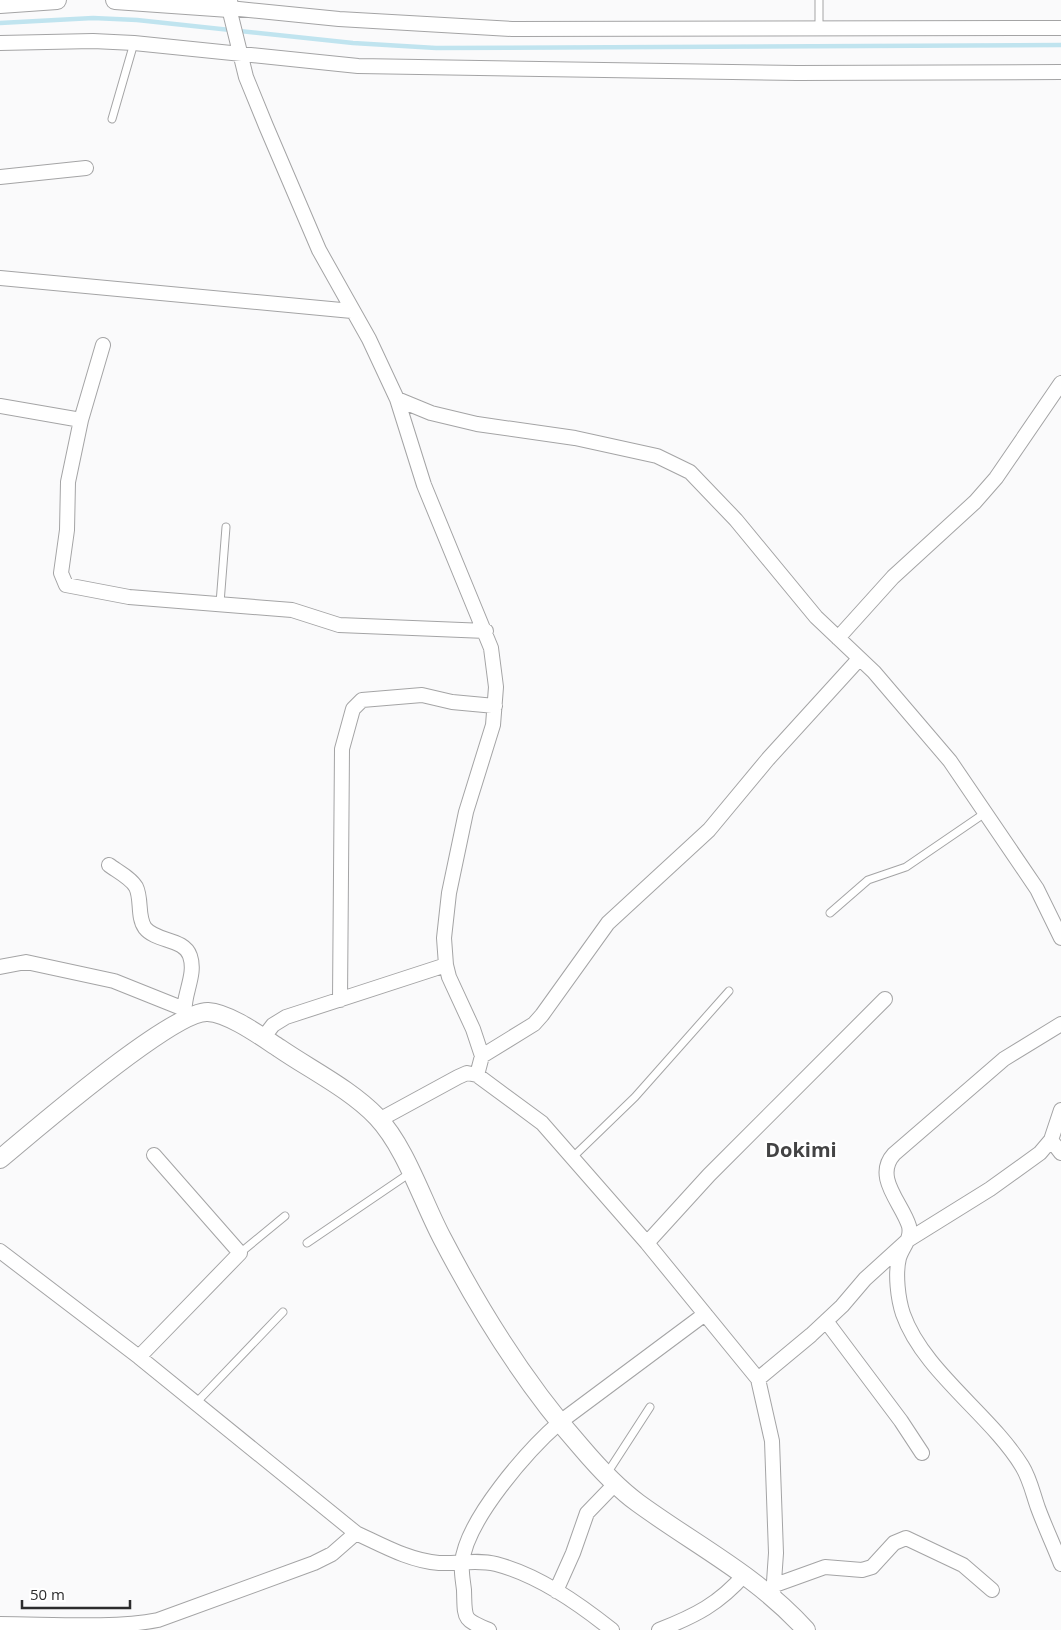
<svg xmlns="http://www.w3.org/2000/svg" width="1061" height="1630" viewBox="0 0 1061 1630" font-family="'Open Sans',sans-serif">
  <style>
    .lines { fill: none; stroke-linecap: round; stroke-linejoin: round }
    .stream { stroke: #c0e4ef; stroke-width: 4.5 }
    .service-casing { stroke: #a4a4a5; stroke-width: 9 }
    .minor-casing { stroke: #a4a4a5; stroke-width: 16 }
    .tertiary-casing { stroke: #a4a4a5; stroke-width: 20 }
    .service { stroke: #fff; stroke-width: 7 }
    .minor { stroke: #fff; stroke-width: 14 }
    .tertiary { stroke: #fff; stroke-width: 18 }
    .labels { text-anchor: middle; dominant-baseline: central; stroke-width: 5; stroke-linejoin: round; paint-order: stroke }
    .quarter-label { font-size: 20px; font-weight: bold; fill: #434344; stroke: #fff }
  </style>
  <rect width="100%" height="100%" fill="#fafafb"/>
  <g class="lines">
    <path class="stream" d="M0,23L93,18L137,20L353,43L436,48L1061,45"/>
    <g class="service-casing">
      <path id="service" d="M819,29V0
        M112,119L134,43
        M220,603L226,527
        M830,913L868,880L906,867L985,813
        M573,1157L635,1097L729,991
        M307,1243L410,1173
        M240,1253L285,1216
        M196,1403L283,1312
        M606,1475L650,1407"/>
    </g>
    <g class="minor-casing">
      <path id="minor" d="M0,43L93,41L134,43L358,66L797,73L1061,72
        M0,177L86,168
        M0,278L352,311
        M103,345L81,420L68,482L67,530L61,573L66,585L129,597L292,610L339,625L486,631
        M397,399L431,413L477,424L575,438L657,456L690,472L736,520L816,617L874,672L950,761L1037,889L1061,938
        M0,406L81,420
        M838,638L893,577L975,502L996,478L1061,383
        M109,865C117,871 131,878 136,887C142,899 137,917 145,928C156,942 184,938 190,956C197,976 181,997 185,1017
        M0,967L26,962L114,981L184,1009
        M340,1000L342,749L353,709L362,700L422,695L452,702L495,706
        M1061,1024L1004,1059L894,1154C873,1177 902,1203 909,1226C912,1239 902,1247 899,1258C895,1274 898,1299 903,1314C923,1371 991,1415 1022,1466C1030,1479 1033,1494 1038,1508C1045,1527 1054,1546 1061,1564
        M263,1038L273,1025L286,1017L446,965
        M482,1056L534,1024L542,1015L608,923L709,830L768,759L859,659
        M477,1075L482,1056L473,1029L449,977L446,965L444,938L449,893L466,812L493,725L496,687L491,648L424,485L397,399L369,339L319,250L266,126L246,77L229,8L339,19L512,29L1061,28
        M379,1120L458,1077L467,1073L477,1075L542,1123L647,1243L758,1379L772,1441L776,1553L773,1596
        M1051,1140L1061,1153
        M647,1243L709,1175L885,999
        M0,1251L139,1357L356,1533C382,1545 410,1561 439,1563C458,1564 477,1559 496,1564C538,1575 578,1603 612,1630
        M826,1321L901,1421L922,1453
        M139,1357L240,1253L154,1155
        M758,1379L811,1335L842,1306L865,1279L908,1240L990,1189L1040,1153L1051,1140L1061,1110
        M775,1585L825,1567L862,1570L872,1567L894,1543L906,1538L963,1565L992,1590
        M556,1591L573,1553L587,1513L615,1484
        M0,1624C48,1624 112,1629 158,1620L314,1563L332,1554L356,1533
        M489,1630C462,1619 465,1619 464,1590C463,1581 461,1572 462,1563C466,1520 528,1450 560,1422L705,1314
        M659,1630C695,1616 719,1604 745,1574"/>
    </g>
    <g class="tertiary-casing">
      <path id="tertiary" d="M115,0L229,8L228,0
        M0,4L57,0
        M0,1159C34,1131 173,1010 208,1012C229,1013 262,1037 279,1048C311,1070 350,1089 377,1117C406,1148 422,1200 442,1238C480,1311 526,1385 581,1447C598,1467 616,1487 638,1503C697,1546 756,1575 806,1630"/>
    </g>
    <use href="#service" class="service"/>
    <use href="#minor" class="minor"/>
    <use href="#tertiary" class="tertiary"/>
  </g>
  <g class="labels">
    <g class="quarter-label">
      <text x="801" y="1149">Dokimi</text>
    </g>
  </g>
  <path d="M22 1600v8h108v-8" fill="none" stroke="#2c2c2d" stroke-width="2.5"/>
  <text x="30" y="1600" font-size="15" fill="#2c2c2d" stroke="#ffffff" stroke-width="4" paint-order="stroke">50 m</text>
</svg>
